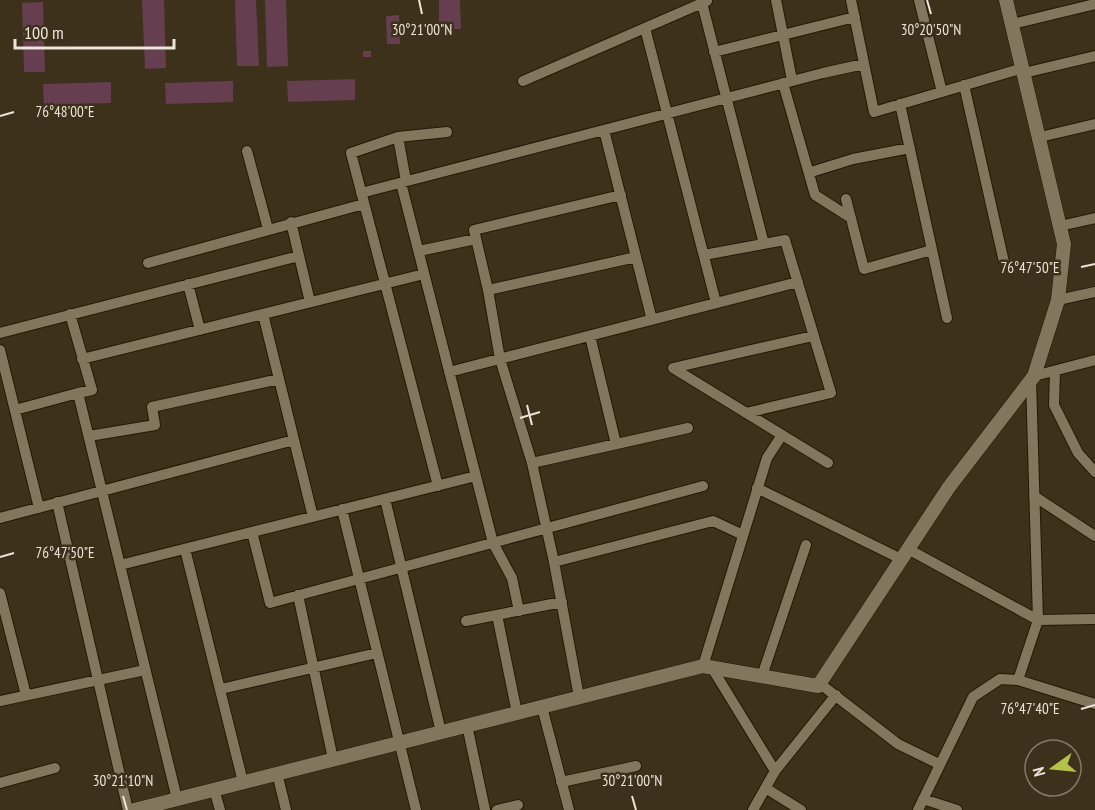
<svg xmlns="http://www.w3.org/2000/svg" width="1095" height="810" viewBox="0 0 1095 810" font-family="'PT Sans Narrow',sans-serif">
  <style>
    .building { fill: #653e4f }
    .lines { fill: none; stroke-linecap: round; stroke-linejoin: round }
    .minor-casing { stroke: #231905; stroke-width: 12 }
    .tertiary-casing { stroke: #231905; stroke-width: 15 }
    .minor { stroke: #83765f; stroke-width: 10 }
    .tertiary { stroke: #83765f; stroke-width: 14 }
    .ticks { fill: none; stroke: #ece4d8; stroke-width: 2 }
    .ticks-label { font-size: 15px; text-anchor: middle; fill: #ece4d8; stroke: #3d311c; stroke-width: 5; stroke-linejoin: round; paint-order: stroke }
  </style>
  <rect width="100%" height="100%" fill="#3d311c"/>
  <path class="building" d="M142,0H164L166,68L145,69Z
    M235,0H256L259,66H237Z
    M265,0H286L288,66L267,67Z
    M439,0H460L461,29H439Z
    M43,2L45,72H24L22,3Z
    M399,15L400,44H387L386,16Z
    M363,51H371V57H363Z
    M355,79V100L288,102L287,81Z
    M233,81V102L166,104L165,83Z
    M111,82V103L44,105L43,84Z"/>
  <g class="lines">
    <g class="minor-casing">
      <path id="minor" d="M776,0L792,80
        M851,0L874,112L1023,68
        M919,0L942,92
        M702,3L764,244
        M1012,24L1095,4
        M645,28L716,303
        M714,52L855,17
        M1024,73L1095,56
        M523,81L707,1
        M783,83L815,195L851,218
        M964,85L1004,262
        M900,104L947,318
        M604,130L652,320
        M398,137L447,132
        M1040,137L1095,124
        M247,151L268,229
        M811,172L853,159L910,148
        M406,181L398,137L351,153L438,486
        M401,183L493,543L512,578L519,611
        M361,193L823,73L864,64
        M621,195L474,230L488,290L636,257
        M846,199L864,269L932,250
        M291,222L310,302
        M1060,226L1095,218
        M419,251L476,239
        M704,255L785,240L831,393L746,413
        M148,263L364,204
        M188,284L200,330
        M488,290L500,359L532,463
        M1058,300L1095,292
        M70,314L92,390L78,393L177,799
        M263,314L313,517
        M0,333L299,256
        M590,336L616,444
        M813,336L673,368L828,463
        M0,350L39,508
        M82,359L424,274
        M1055,371L1054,405L1078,453L1095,472
        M449,372L798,282
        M1034,376L1095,360
        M15,410L78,393
        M89,436L155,425L152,407L279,379
        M757,488L901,559
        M1034,496L1095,536
        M385,499L441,732
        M57,502L128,810
        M342,509L416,810
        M0,518L294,440
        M252,532L270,603L703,486
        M185,549L243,782
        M908,549L1038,620L1095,619
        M554,562L532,463L688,428
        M120,565L476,476
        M0,593L26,695
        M298,595L333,759
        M497,615L517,713
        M466,621L562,602
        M703,666L767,458L782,435
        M712,668L775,771
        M762,676L806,545
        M1018,680L1038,620L1031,380
        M819,683L898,744L939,764
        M221,689L377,653
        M579,697L554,562L713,521L743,535
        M0,701L145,670
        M542,707L569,810
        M467,725L485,810
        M277,773L286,810
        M561,782L636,766
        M0,783L55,768
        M214,789L220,810
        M767,789L801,810
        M923,799L957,810
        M497,810L518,805
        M753,810L775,771L836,695
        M918,810L973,697L1000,679L1018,680L1095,704"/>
    </g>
    <g class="tertiary-casing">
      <path id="tertiary" d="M134,810L703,666L818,686L949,487L1034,376L1058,300L1064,244L1006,0"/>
    </g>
    <use href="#minor" class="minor"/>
    <use href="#tertiary" class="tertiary"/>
  </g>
  <path class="ticks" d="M419,0L422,14M927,0L931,14M0,116L14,112M1081,267L1095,264M527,405L532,425M520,418L540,412M0,557L14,553M1081,709L1095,705M123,796L127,810M632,796L636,810"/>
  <g class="ticks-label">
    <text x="422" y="35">30°21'00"N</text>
    <text x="931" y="35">30°20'50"N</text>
    <text x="65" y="117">76°48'00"E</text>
    <text x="1030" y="273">76°47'50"E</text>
    <text x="65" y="558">76°47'50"E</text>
    <text x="1030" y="714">76°47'40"E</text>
    <text x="123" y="786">30°21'10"N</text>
    <text x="632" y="786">30°21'00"N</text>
  </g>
  <g transform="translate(1053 768) rotate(255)"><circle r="28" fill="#3d311c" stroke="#837967" stroke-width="1.5"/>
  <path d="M0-4.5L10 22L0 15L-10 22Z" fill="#b5c249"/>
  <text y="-9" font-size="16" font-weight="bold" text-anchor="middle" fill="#ece4d8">N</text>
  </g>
  <path d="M15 39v9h159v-9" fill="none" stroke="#ece4d8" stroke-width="3"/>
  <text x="24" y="39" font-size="18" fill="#ece4d8" stroke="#3d311c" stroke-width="4.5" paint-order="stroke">100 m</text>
</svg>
